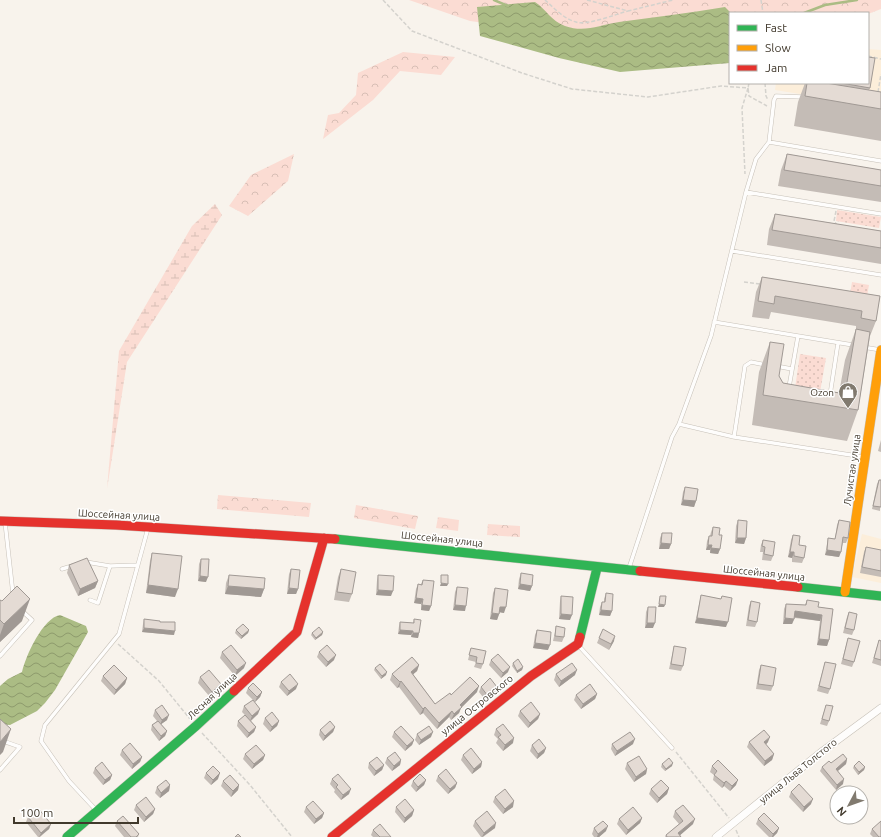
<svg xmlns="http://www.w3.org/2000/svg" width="881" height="837" viewBox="0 0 881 837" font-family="Ubuntu,sans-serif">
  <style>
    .built { fill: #fceeda }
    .forest { fill: url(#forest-crowns) }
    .wetland { fill: url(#wetland-marsh) }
    .park { fill: url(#park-dots) }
    .water { fill: url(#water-waves) }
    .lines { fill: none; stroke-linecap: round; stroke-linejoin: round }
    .stream { stroke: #abbc84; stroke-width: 2.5 }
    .lane-casing { stroke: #c7c1b8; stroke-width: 4.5 }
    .street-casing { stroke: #c7c1b8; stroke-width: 8 }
    .fast-casing { stroke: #c7c1b8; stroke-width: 10 }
    .slow-casing { stroke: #c7c1b8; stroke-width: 10 }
    .jam-casing { stroke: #c7c1b8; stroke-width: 10 }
    .path { stroke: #d4d2cd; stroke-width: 1.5; stroke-dasharray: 4 2; stroke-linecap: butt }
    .lane { stroke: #fefdfc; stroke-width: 3.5 }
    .street { stroke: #fefdfc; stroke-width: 7 }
    .fast { stroke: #30b455; stroke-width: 9 }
    .slow { stroke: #ff9f0a; stroke-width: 9 }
    .jam { stroke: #e5322d; stroke-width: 9 }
    .wall { fill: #c4bcb6 }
    .shaded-wall { fill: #a09994 }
    .building { fill: #e4dbd4; stroke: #a09994 }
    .labels { text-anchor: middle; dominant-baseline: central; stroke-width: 3; stroke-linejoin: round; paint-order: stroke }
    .poi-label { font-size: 10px; fill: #41392c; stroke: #fff; text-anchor: end }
    .street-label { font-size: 10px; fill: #41392c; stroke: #fff }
  </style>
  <defs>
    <pattern id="forest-crowns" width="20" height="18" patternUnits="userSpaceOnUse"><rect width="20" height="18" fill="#fbdcd3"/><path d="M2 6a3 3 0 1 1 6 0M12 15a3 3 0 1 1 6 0" fill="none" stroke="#d8beb5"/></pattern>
    <pattern id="wetland-marsh" width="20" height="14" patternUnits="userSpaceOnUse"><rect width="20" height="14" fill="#fbdcd3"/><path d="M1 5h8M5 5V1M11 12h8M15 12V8" fill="none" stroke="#d8beb5"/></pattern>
    <pattern id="park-dots" width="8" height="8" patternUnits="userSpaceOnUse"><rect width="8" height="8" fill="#fbdcd3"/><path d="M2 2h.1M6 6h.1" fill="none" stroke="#d8beb5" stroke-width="1.8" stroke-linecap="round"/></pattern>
    <pattern id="water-waves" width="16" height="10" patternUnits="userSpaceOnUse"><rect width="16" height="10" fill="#abbc84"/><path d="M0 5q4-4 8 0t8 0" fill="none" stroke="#8d9a6c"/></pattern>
  </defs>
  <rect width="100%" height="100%" fill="#f8f3ec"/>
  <path class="built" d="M868,49L881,50V107L775,90L776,83H868Z
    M862,534L881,539V583L852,577Z"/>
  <path class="forest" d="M409,0H881V9L868,14L730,13L677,50L470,21Z
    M403,52L455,57L441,75L400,71L373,100L323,139L328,115L339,113L356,95L358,73Z
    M294,154L288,181L248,216L229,206L251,175Z
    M218,495L311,503L309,517L217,509Z
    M356,505L418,516L415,529L354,518Z
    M438,517L459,520L458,531L436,528Z
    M488,524L520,526V537L487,535Z"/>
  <path class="wetland" d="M215,204L222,215L127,362L107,489L119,351L192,226Z"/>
  <path class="park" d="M837,210L881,217L879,228L836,221Z
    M852,282L869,285L867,296L850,294Z
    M800,354L826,358L820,392L795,388Z"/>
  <path class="water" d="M535,2C547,10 551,21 565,26C585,33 599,25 619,22C654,17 689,13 725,7L731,13L730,63L620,72L559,58L480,36L477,7Z
    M60,615L86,626L88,632L55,690L45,703L37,711L10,725L0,724V686L8,679L22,672C26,655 43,618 60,615Z"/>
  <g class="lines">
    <path class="stream" d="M494,0L508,6
      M804,13L825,5L857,0"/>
    <g class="lane-casing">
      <path id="lane" d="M803,97L776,96L774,100L769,142L881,161
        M769,142L756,159L746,192L711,336L679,424L734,437L864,457
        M746,192L881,214
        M732,251L881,275
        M714,322L853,345
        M863,347L881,350
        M776,366L792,369
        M789,387L798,336
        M830,395L838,343
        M734,437L745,366L751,362L766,365
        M5,522L13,594
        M86,562L110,566L138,565
        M629,568L672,437L679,424
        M62,569L72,566
        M90,600L98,603L110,566
        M578,645L672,748
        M0,656L32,620L21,610
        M0,740L20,747L0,770
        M96,810L69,781L41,741L45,725L119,634L148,528"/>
    </g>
    <g class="street-casing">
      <path id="street" d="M716,837L820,753L881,708"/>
    </g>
    <g class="fast-casing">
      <path id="fast" d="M335,539L640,571
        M798,587L881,596
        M580,637L597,568
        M67,837L196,726L234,691"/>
    </g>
    <g class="slow-casing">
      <path id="slow" d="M845,592L881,350"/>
    </g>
    <g class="jam-casing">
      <path id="jam" d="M0,521L116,525L335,539
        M640,571L798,587
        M234,691L297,632L324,538
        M332,837L531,676L578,644L580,637"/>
    </g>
    <path class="path" d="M383,0L412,31L522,73L572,89L648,97L721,86L748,88L742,108L745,174
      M545,0C554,8 564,19 576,22C587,26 616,14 628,11
      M587,0L628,11L673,0
      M761,0L763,13
      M868,56L881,59
      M749,83L748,88L749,96L767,106
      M765,83L766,96L768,100
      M878,92L881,74
      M836,211L834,221L837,225
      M744,282L760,284
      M118,644L159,681L190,719
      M202,733L250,785L292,837
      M676,752L729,818
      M736,830L739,837"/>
    <use href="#lane" class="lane"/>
    <use href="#street" class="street"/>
    <use href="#fast" class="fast"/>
    <use href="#slow" class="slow"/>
    <use href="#jam" class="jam"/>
  </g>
  <path class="wall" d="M805,83H868L870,88L869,90L881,92V141L794,126L798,102Z
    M787,154L881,170V202L778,186L781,170Z
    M775,214L881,231V264L767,245L769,229Z
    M762,277L880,296L876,321L870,336L858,410L847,441L752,425L759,372L770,342L779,376L783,383L839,393L845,360L856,329V326L771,312L769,319L752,317L756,292Z
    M881,440V452L878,451Z
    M879,480H881L880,511L872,509L877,484Z
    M685,487L696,501L694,507L681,505L683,492Z
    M738,520L746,538L744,544L735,543L736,526Z
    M839,520L848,538L846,543H843L839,557L825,555L827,544L828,538L835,539L837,525Z
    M713,527L719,535L720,549L718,554L710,553V550H706L707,541L709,536H710L711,532Z
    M662,533L671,544L669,549H659L660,538Z
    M793,535L799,545L804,558L802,563L792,562V558L788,557L791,540Z
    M763,540L773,556L771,561L762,560L763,552H760L761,545Z
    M866,547L881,550V577L860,573L864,552Z
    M152,553L175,597L146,593L150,561Z
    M201,559L206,582L198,581L199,564Z
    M69,565L98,581L95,588L78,596L67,573Z
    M291,569L298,589L296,594H287L289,574Z
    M341,569L352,594L349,602L334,600L338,577Z
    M521,573L532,586L530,591L518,589L519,579Z
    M229,575L264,589L261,597L225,594L226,583Z
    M378,575L391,596L376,595L377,580Z
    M423,580L431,606L429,611L421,610V604L414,603L416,589L418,584H421Z
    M457,587L465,611L453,610L455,592Z
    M495,588L504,613L500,612L497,620L490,619L493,593Z
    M606,593L612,611L610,616L599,615L600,607L602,602H604V599Z
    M701,595L721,599L722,596L726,627L695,623L700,600Z
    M561,596L570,620L559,619L560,601Z
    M0,600L22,621L0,642Z
    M807,600L818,607L833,609L829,640L827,646L817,645L820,621L795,618L792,624H783L784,609L786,604L805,605Z
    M751,601L757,622L755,627L746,626L749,606Z
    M648,607L653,628H645L646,612Z
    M849,612L854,630L852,635L843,633L847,617Z
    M144,619L160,622L174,635L142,632L143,624Z
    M414,619L419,633L418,638L411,637V635L398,634L399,626L400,622L413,623Z
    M556,626L564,637L562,642L553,641L555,632Z
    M236,630H249L248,633L241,639L235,633Z
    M537,630L548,650L533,648L535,635Z
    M323,632L322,635L315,640L311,635L312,633Z
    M599,638L614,641L609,650L597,643Z
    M848,638L854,662L852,667L841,664Z
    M879,640L881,641V666L872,663Z
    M674,646L683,666L681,671L669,669L673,651Z
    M471,648L483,664L481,669L474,667L476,662L468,660Z
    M222,652L244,668L235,676L220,658Z
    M319,652L334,660L326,667L317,657Z
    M491,660L508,672L501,678L489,665Z
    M825,662L830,689L828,694L817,691Z
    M513,663L523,667L522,670L517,673L512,666Z
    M419,665L417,671L413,674L435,704L451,695L477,692L461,708L459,713L451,720L449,717L437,729L423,713L420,715L399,687L397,688L390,680L392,674Z
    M761,665L773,686L771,691L756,689L759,670Z
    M375,668L386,675L381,679L374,670Z
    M556,674L575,675L559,687L554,680Z
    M103,676L127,678L125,684L114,695L101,681Z
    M200,677L219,689L210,697L198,683Z
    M281,682L296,689L287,696L279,687Z
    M481,687H497L495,692L486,701L479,692Z
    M248,688L262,692L260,697L255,702L258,714L251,721L256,727L254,732L247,738L237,726L238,721L245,715L242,712L244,706L253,700L246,693Z
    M597,694L595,699L581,709L574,700L576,695Z
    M826,705L829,721L827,726L820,724Z
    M155,710L167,720L161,724L167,731L165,736L159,741L151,730L152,725L157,721L153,716Z
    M520,711L540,714L538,719L528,728L518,716Z
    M265,718L279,721L277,726L270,732L263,724Z
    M335,727L333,732L323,741L319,735L320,730Z
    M496,729L513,743L503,751L496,743L498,739L494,735Z
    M394,732L414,740L412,745L405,751L392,737Z
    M417,734L431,737L419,745L415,740Z
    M749,742H768L766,745L774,754L772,760L764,766L747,747Z
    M612,744H633L615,756L611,749Z
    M532,745L546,748L544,753L537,759L530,751Z
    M122,750L142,757L140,762L132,769L120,755Z
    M245,754L265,755L263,760L252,769L243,759Z
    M463,755L482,762L481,767L472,774L461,760Z
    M387,758L401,760L400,765L392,771L385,763Z
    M847,759L846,764L838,771L843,784L836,790L820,771L822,767Z
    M369,763L384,765L382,770L374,776L368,768Z
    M627,763L647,769L646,774L634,782L625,769Z
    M662,764L672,766L665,771L661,767Z
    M712,766L736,785L730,791L724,786L722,788L713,780L714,775L710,772Z
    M854,766L865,767L864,770L858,775L853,768Z
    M95,768L112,775L110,780L103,785L93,773Z
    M206,773L218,779L211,785L204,778Z
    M438,776L457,783L455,788L448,794L436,781Z
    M332,779L349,794L341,800L334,792L335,790L330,784Z
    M426,780L424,785L416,792L411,786L413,781Z
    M223,781L239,785L238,790L231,797L221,786Z
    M170,785L169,791L160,798L155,793L157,787Z
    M669,788L667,794L657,803L649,794L651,789Z
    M791,792L811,804L803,812L789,797Z
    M495,797L513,807L503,814L493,802Z
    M136,805L155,809L153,814L144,822L134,810Z
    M306,807L324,813L322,818L314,824L304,812Z
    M396,807L414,810L412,816L404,823L395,812Z
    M675,811L693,824L680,835L681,837H665L666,835L679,824L673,817Z
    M28,817L51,824L49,829L40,837H38L26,822Z
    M642,818L640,823L626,835L617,824L619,819Z
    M758,819L779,828L777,833L773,837H769L756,824Z
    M117,821L139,834L138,837H124L115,826Z
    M475,821L495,828L483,837H481L473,826Z
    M594,828L606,831L599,837H594L592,834Z
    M872,829L881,837H873L870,834Z
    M373,830L391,837H373L371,835Z"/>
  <path class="shaded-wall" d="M683,500L696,501L694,507L681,505Z
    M737,538H746L744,544L735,543Z
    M661,543L671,544L669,549H659Z
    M708,545H712L710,550H706Z
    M711,548L720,549L718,554L710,553Z
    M827,550L841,552L839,557L825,555Z
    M790,552H794L792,558L788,557Z
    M200,576L208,577L206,582L198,581Z
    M98,581L95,588L78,596L80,589Z
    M441,583L448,584L447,586H440Z
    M520,584L532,586L530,591L518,589Z
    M148,585L178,589L175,597L146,593Z
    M228,586L264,589L261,597L225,594Z
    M289,588L298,589L296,594H287Z
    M378,590L393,591L391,596L376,595Z
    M416,598L423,599L421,604L414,603Z
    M30,599L22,621L0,642V635L4,624Z
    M659,604L665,605L664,607H658Z
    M422,605L431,606L429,611L421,610Z
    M455,605L466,606L465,611L453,610Z
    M500,607H506L504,613L498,612Z
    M601,610L612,611L610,616L599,615Z
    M795,611L822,615L820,621L793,617Z
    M492,613L499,614L497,620L490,619Z
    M561,614L572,615L570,620L559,619Z
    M697,618L728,622L726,627L695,623Z
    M785,618L794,619L792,624H783Z
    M647,623H655L653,628H645Z
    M144,628L175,631L174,635L142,632Z
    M249,630L248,633L241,639L242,636Z
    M400,630L413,631L411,635L398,634Z
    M323,632L322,635L315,640L316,638Z
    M413,633H419L418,638L411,637Z
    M615,636L614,641L609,650L611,644Z
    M819,639L829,640L827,646L817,645Z
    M535,643L550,645L548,650L533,648Z
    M336,655L334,660L326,667L328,662Z
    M246,663L244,668L235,676L237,670Z
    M419,665L417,671L409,678L411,672Z
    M510,667L508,672L501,678L503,673Z
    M523,667L522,670L517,673V671Z
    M577,670L575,675L559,687L561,681Z
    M387,672L386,675L381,679L382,676Z
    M127,678L125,684L114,695L116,690Z
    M401,681L399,687L397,688L400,682Z
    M221,684L219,689L210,697L212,692Z
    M298,684L296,689L287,696L289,691Z
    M479,686L477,692L461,708L459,713L451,720L454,714L460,705Z
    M497,687L495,692L486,701L488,696Z
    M262,692L260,697L255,702L257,697Z
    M597,694L595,699L581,709L583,704Z
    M425,707L423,713L420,715L423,709Z
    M260,709L258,714L250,721L252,716Z
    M452,711L449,717L437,729L439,723Z
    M540,714L538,719L528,728L530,723Z
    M169,715L167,720L160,725L162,720Z
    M279,721L277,726L270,732L272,727Z
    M256,727L254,732L247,738L249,733Z
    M335,727L333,732L323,741L325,736Z
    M11,729L3,752L0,755V742Z
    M167,731L165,736L159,741L161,736Z
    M433,732L431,737L419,745L421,740Z
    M770,737L768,742L762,748L764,742Z
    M514,738L513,743L503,751L505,745Z
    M635,739L633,744L615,756L617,751Z
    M414,740L412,745L405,751L407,746Z
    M546,748L544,753L537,759L538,754Z
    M774,754L772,760L764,766L765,761Z
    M265,755L263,760L252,769L254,764Z
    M142,757L140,762L132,769L133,764Z
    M847,759L846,764L834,774L836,769Z
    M401,760L400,765L392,771L394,766Z
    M482,762L481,767L472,774L474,769Z
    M673,763L672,766L665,771L666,769Z
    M384,765L382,770L374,776L376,771Z
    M865,767L864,770L858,775L859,772Z
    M647,769L646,774L634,782L636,777Z
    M220,773L218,779L211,785L213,780Z
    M112,775L110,780L103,785L105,780Z
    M844,779L843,784L836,790L837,785Z
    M426,780L424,785L416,792L418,787Z
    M738,780L736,785L730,791L732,786Z
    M726,781L724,786L722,788L724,783Z
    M457,783L455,788L448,794L450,789Z
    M170,785L169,791L160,798L161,793Z
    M239,785L238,790L231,797L233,791Z
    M669,788L667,794L657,803L659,798Z
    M351,789L349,794L341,800L343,795Z
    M813,799L811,804L803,812L804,807Z
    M514,801L513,807L503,814L505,809Z
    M155,809L153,814L144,822L146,817Z
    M414,810L412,816L404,823L405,818Z
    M324,813L322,818L314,824L316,819Z
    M642,818L640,823L626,835L628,830Z
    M695,819L693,824L678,837V833Z
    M496,823L495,828L482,837L484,833Z
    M51,824L49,829L39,837L41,833Z
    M608,826L606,831L599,837H597L598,834Z
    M779,828L777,833L773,837H772L773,834Z"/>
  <path class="building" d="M868,57L875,58L870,88L841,83H868Z
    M807,83H826L881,92V109L805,96Z
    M787,154L881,170V186L784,170Z
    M775,214L881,231V248L772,230Z
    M762,277L880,296L876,321L861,318L862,311L775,296L774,304L758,301Z
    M856,329L870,332L858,410L763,395L770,342L784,344L779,376L783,383L845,394Z
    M879,480H881V507L873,506Z
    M685,487L698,489L696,501L683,500Z
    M738,520L747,521L746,538H737Z
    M839,520L850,522L848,538L843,537L841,552L827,550L828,538L835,539Z
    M713,527L720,528L719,535H722L720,549L711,548L712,545H708L709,536H712Z
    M662,533H672L671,544L661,543Z
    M793,535L800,536L799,545L806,546L804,558L794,556V552H790Z
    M763,540L775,542L773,556L764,554L765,547L762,546Z
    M866,547L881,550V571L862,567Z
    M152,553L182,556L178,589L148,585Z
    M87,558L98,581L80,589L69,565Z
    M201,559H209L208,577L200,576Z
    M291,569L300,570L298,589L289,588Z
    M341,569L356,572L352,594L337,592Z
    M521,573L533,575L532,586L520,584Z
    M229,575L265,578L264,589L228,586Z
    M378,575L394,576L393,591L378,590Z
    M441,575H448V584L441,583Z
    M423,580L434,581L431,606L422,605L423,599L416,598L418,584L422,585Z
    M17,586L30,599L4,624L0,620V600L2,601Z
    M457,587L468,588L466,606L455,605Z
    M495,588L508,590L506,607H500L499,614L492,613Z
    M606,593L613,594L612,611L601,610L602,602H605Z
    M701,595L721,599L722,596L732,598L728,622L697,618Z
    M561,596L573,597L572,615L561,614Z
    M660,596H666L665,605L659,604Z
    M807,600L819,602L818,607L833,609L829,640L819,639L822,615L795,611L794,619L785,618L786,604L806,605Z
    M751,601L760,603L757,622L748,620Z
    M648,607H656L655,623H647Z
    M849,612L857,614L854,630L845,628Z
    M144,619L160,621V622H175V631L144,628Z
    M414,619L421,620L419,633H413V631L400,630V622L414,623Z
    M243,624L249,630L242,636L236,630Z
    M556,626L565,628L564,637L555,636Z
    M319,627L323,632L316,638L312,633Z
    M603,629L615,636L611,644L599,638Z
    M537,630L551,632L550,645L535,643Z
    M848,638L860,641L854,662L843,659Z
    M879,640L881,641V660L874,658Z
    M231,645L246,663L237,670L222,652Z
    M327,645L336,655L328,662L319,652Z
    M674,646L686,648L683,666L671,664Z
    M471,648L486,651L483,664L476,663L477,657L469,655Z
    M498,654L510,667L503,673L491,660Z
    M412,657L419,665L411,672L435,704L450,693L451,695L470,677L479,686L460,705L462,707L454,714L452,711L439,723L425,707L423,709L401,681L400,682L392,674Z
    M518,659L523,667L517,671L513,663Z
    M825,662L836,664L830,689L819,686Z
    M572,663L577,670L561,681L556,674Z
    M380,664L387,672L382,676L375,668Z
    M114,665L127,678L116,690L103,676Z
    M761,665L776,668L773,686L758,684Z
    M209,670L221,684L212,692L200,677Z
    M290,674L298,684L289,691L281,682Z
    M490,678L497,687L488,696L481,687Z
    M253,683L262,692L257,697L248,688Z
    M590,684L597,694L583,704L576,695Z
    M253,700L260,709L252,716L244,706Z
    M531,702L540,714L530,723L520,711Z
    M162,705L169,715L162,720L155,710Z
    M826,705L833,706L829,721L822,719Z
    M272,712L279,721L272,727L265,718Z
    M245,715L256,727L249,733L238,721Z
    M0,719L11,729L0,742Z
    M158,721L167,731L161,736L152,725Z
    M330,721L335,727L325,736L320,730Z
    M503,724L514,738L505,745L498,737L501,735L496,729Z
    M401,726L414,740L407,746L394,732Z
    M429,726L433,732L421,740L417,734Z
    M764,730L770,737L764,742L774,754L765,761L749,742Z
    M630,732L635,739L617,751L612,744Z
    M539,739L546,748L538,754L532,745Z
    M130,743L142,757L133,764L122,750Z
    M256,745L265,755L254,764L245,754Z
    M471,748L482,762L474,769L463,755Z
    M395,752L401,760L394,766L387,758Z
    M843,754L847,759L836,769L844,779L837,785L822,767L829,761L831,763Z
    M639,756L647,769L636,777L627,763Z
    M377,757L384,765L376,771L369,763Z
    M669,758L673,763L666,769L662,764Z
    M718,760L738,780L732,786L726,781L724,783L714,775L717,771L712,766Z
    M859,761L865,767L859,772L854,766Z
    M102,762L112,775L105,780L95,768Z
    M213,766L220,773L213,780L206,773Z
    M446,769L457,783L450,789L438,776Z
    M338,774L351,789L343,795L336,787L338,785L332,779Z
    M420,774L426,780L418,787L413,781Z
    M230,775L239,785L233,791L223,781Z
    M166,780L170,785L161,793L157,787Z
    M661,780L669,788L659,798L651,789Z
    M799,784L813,799L804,807L791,792Z
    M505,789L514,801L505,809L495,797Z
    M146,797L155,809L146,817L136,805Z
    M405,799L414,810L405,818L396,807Z
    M313,801L324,813L316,819L306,807Z
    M683,805L695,819L678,833L681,837H667L666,835L683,821L675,811Z
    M633,807L642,818L628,830L619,819Z
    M38,808L51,824L41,833L28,817Z
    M487,811L496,823L484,833L475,821Z
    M764,813L779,828L773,834L758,819Z
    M123,816L139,834L136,837H131L117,821Z
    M603,821L608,826L598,834L594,828Z
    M881,821V837H879L872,829Z
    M380,824L391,837H380L373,830Z
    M238,834L241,837H235Z"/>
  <defs>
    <g id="shop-pin" transform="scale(1)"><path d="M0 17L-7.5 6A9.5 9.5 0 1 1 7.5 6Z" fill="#817a6f" stroke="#fff"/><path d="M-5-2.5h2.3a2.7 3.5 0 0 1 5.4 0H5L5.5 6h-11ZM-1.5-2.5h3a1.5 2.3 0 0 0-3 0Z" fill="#fff"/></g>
  </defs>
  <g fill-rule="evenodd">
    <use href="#shop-pin" x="848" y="392"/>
  </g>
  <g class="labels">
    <g class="poi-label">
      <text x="834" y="392">Ozon</text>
    </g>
    <g class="street-label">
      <text transform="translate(852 470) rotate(-82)">Лучистая улица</text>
      <text transform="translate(119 515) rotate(3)">Шоссейная улица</text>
      <text transform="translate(442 539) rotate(6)">Шоссейная улица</text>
      <text transform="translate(764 573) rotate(6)">Шоссейная улица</text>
      <text transform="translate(212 696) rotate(-43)">Лесная улица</text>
      <text transform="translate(477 705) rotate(-39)">улица Островского</text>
      <text transform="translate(798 771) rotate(-39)">улица Льва Толстого</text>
    </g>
  </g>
  <rect x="729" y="12" width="140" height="72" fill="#ffffff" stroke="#b3b0ab"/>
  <rect x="737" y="25" width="20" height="6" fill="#30b455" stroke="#b3b0ab"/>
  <text x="765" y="32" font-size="12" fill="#41392c">Fast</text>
  <rect x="737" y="45" width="20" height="6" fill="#ff9f0a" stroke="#b3b0ab"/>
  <text x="765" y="52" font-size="12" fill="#41392c">Slow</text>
  <rect x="737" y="65" width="20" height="6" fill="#e5322d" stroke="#b3b0ab"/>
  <text x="765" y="72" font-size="12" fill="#41392c">Jam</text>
  <g transform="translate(849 805) rotate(229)"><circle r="19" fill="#ffffff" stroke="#b3b0ab"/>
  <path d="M0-3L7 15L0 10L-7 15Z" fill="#817a6f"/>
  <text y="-6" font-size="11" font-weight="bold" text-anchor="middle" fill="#41392c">N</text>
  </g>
  <path d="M14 817v6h124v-6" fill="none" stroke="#41392c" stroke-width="2"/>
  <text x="20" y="817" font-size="12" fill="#41392c" stroke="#ffffff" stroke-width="3" paint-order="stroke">100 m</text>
</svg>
